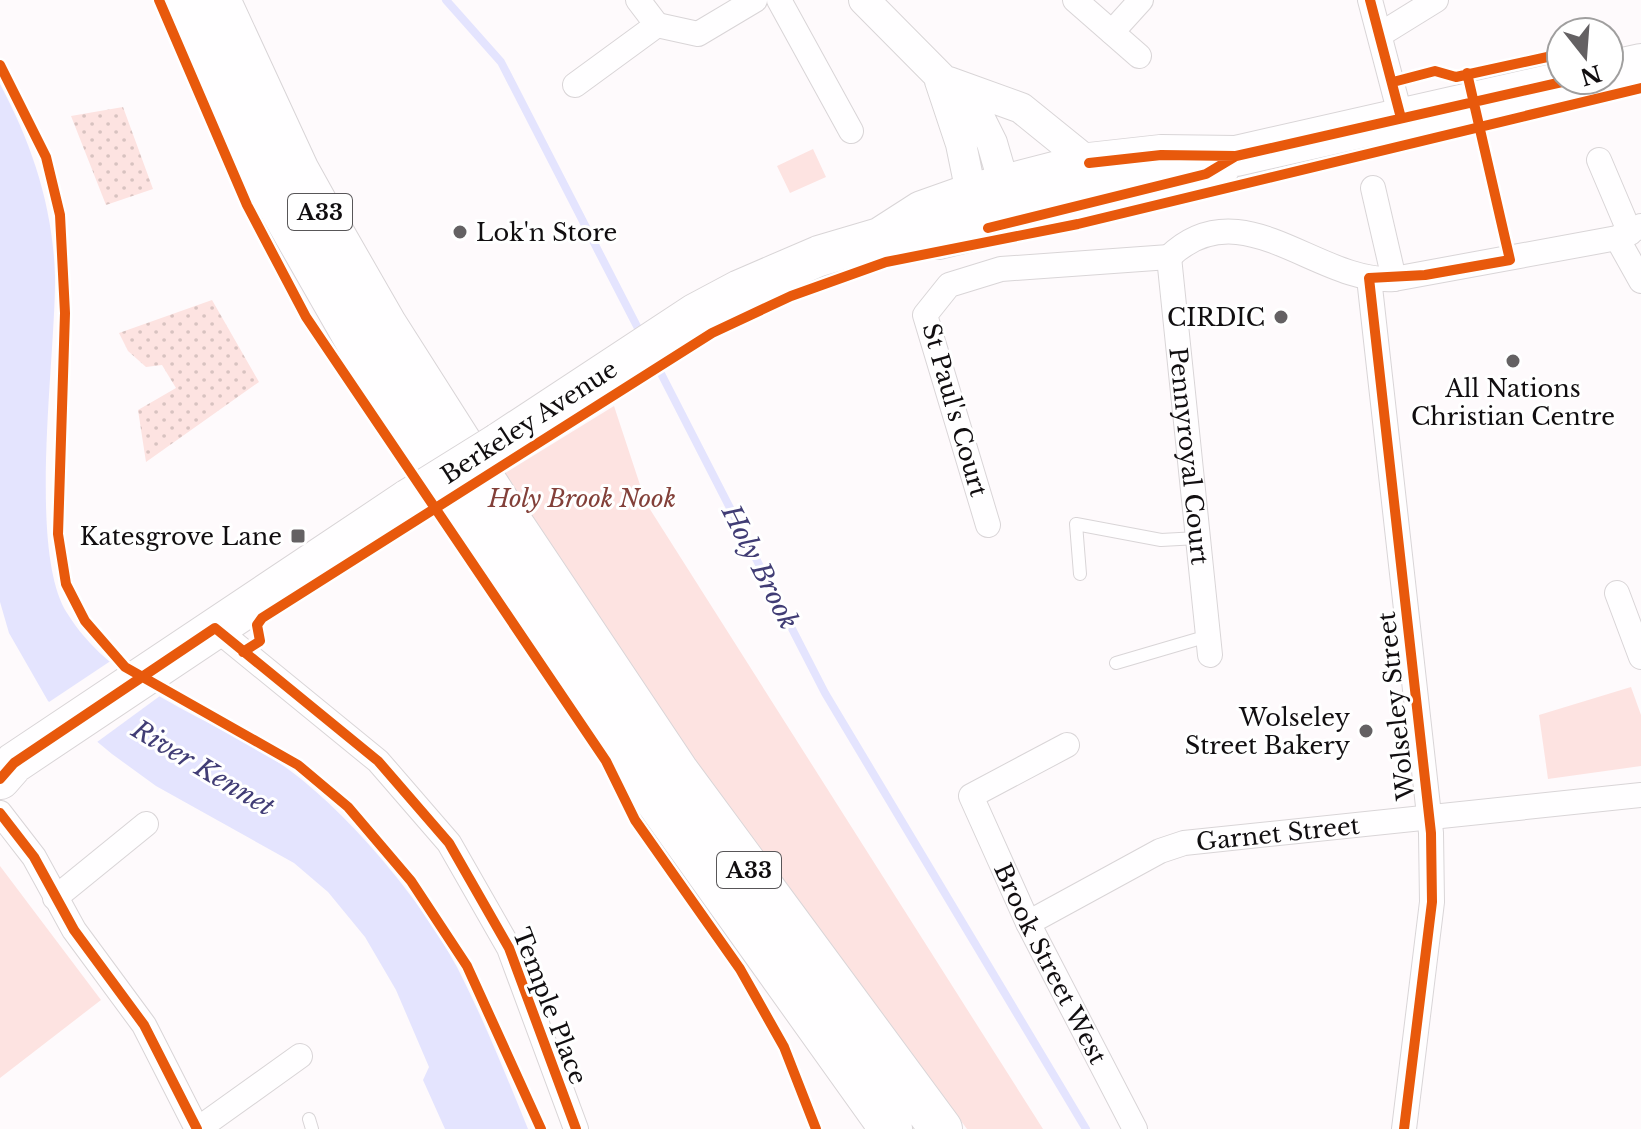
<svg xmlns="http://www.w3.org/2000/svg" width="1641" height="1129" viewBox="0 0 1641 1129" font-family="'Libre Baskerville',serif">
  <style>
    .green { fill: #fde3e1 }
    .garden { fill: url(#garden-dots) }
    .water { fill: #e4e4fe }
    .pier { fill: #fefafc }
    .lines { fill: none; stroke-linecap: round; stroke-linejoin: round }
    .stream { stroke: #e4e4fe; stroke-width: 8 }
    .service-casing { stroke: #d9d5d7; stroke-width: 14 }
    .minor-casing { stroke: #d9d5d7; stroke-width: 26 }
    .tertiary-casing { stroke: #d9d5d7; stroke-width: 32 }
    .primary-casing { stroke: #d9d5d7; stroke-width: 42 }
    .trunk-casing { stroke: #d9d5d7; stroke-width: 44 }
    .service { stroke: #fffeff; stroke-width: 12 }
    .minor { stroke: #fffeff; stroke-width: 24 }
    .tertiary { stroke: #fffeff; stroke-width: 30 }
    .primary { stroke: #fffeff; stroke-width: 40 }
    .trunk { stroke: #fffeff; stroke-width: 42 }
    .primary-bridge-casing { stroke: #d9d5d7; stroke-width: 42; stroke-linecap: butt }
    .primary-bridge { stroke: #fffeff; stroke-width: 40 }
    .cycleway-casing { stroke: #fff; stroke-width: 15 }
    .cycleway { stroke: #e8590c; stroke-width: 10 }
    .poi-dot { fill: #646163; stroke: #fff; stroke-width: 3 }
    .labels { text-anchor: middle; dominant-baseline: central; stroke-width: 6; stroke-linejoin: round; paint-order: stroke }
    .shield { fill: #fff; stroke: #585658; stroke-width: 2 }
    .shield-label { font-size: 22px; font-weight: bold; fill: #110e10 }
    .poi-label { font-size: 24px; fill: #110e10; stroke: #fff; text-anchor: end }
    .street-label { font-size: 24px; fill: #110e10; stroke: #fff }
    .park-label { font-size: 24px; font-style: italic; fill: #834039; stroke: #fff }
    .water-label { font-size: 26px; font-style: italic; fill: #413d75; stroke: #fff }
  </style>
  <defs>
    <pattern id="garden-dots" width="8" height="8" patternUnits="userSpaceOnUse" patternTransform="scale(2)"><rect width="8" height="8" fill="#fde3e1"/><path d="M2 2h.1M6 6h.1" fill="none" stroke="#d8c2c0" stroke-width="1.8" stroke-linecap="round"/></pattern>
  </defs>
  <rect width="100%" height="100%" fill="#fefafc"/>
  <path class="green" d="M813,149L826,177L790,193L777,166Z
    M614,406L646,503L1043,1129H967L619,660L497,478Z
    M1631,687L1641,715V766L1548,779L1539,715Z
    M0,866L101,1000L0,1078Z"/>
  <path class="garden" d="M123,107L153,189L106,205L71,116Z
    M212,300L259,382L146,462L138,410L176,388L162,365L146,367L128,351L119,333Z"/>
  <path class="water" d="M0,84C32,144 53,207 55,276C56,356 27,550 67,613C113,687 200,713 270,757C337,798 421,898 457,967C484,1020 506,1075 528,1129H445L423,1080L429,1067L396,990L365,937L328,892L294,863L156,786L112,754L48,701L9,633L0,602Z"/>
  <path class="pier" d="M112,660L164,693L93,745L46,704Z"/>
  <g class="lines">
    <path class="stream" d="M446,0L501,62L642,336
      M652,356L825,693L1086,1129"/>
    <g class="service-casing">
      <path id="service" d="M1080,574L1076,524L1161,540L1198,538
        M1116,663L1208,636
        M309,1119L312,1129"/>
    </g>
    <g class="minor-casing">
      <g id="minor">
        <path d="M638,0L657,25"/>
        <path d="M779,0L851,131"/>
        <path d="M1075,0L1139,56"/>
        <path d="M1370,0L1401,118"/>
        <path d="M1112,32L1141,0"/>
        <path d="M1381,34L1436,0"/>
        <path d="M575,85L657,25L698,34L755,0"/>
        <path d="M1599,160L1630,233"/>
        <path d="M1373,188L1394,279"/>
        <path d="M1617,238L1641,281"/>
        <path d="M1169,257C1242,187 1317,284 1394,279L1617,238L1641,226"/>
        <path id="s1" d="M1169,257L1210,655"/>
        <path d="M1369,278L1431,833L1432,902L1404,1129"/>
        <path d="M988,525L925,315L949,285L1001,269L1169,257"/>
        <path d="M1617,593L1641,657"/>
        <path d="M215,628L378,761L449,843L509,948L576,1129"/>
        <path id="s2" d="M1067,745L971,796L1028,923L1135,1129"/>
        <path d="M0,813L34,857L74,930L144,1025L197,1129"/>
        <path d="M55,898L146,824"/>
        <path id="s3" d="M1028,923L1160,851L1184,843L1641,795"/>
        <path d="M198,1129L300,1056"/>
      </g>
    </g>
    <g class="tertiary-casing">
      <path id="tertiary" d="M864,0L978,115L992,143L1010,205
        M940,81L961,144L975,212
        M949,82L1021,108L1089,163"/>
    </g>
    <g class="primary-casing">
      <path id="primary" d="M1609,71L1641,64
        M880,238L938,239L1206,174L1221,165
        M499,443L695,314L740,290L819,256L880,238L922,211L970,194L1089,163L1161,155L1236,156L1571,80
        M0,779L14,763L409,499"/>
    </g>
    <g class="trunk-casing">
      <path id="trunk" d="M183,0L257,167L364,354L611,737L891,1129
        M219,0L298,171L323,216L385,324L516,530L677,771L941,1129"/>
    </g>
    <use href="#service" class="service"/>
    <use href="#minor" class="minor"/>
    <use href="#tertiary" class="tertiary"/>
    <use href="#primary" class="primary"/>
    <use href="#trunk" class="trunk"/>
    <g class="primary-bridge-casing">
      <path id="primary-bridge" d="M409,499L499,443"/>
    </g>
    <use href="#primary-bridge" class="primary-bridge"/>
    <g class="cycleway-casing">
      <path id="cycleway" d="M159,0L247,205L306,317L606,761L635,820L740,969L784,1047L816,1129
        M1370,0L1401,118
        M0,65L46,157L60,215L65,313L58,534L66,584L85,621L125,667L298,765L348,807L411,881L467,966L541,1129
        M1393,82L1435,71L1456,77L1561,54
        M1089,163L1161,155L1236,156L1571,80
        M988,228L1206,174L1236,156
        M243,652L260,641L257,625L262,618L712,333L791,296L886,262L1078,224L1641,88
        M0,779L14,763L215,628L378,761L449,843L509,948L576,1129
        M0,813L34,857L74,930L144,1025L197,1129
        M1404,1129L1432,902L1431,833L1369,278L1425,275L1510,260L1467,73"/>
    </g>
    <use href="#cycleway" class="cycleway"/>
  </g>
  <g class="poi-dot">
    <circle cx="460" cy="232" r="8"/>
    <circle cx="1281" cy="317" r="8"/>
    <circle cx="1513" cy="361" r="8"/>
    <rect x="290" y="528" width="16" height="16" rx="4"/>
    <circle cx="1366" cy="731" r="8"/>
  </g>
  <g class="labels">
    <g class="shield">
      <rect x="288" y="194" width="64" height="36" rx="6"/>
      <rect x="717" y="852" width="64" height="36" rx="6"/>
    </g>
    <g class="shield-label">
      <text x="320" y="212">A33</text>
      <text x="749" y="870">A33</text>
    </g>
    <g class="poi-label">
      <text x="476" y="232" text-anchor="start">Lok'n Store</text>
      <text x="1265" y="317">CIRDIC</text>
      <text x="1513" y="388" text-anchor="middle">All Nations<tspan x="1513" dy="28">Christian Centre</tspan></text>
      <text x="282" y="536">Katesgrove Lane</text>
      <text x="1350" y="717">Wolseley<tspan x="1350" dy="28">Street Bakery</tspan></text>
    </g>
    <g class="street-label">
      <text transform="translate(955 410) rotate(74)">St Paul's Court</text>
      <text transform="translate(529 422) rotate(-33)">Berkeley Avenue</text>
      <text stroke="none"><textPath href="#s1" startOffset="200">Pennyroyal Court</textPath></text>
      <text transform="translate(1396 706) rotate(-96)">Wolseley Street</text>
      <text stroke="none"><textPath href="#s3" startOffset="270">Garnet Street</textPath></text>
      <text stroke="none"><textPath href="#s2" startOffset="294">Brook Street West</textPath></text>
      <text transform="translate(550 1006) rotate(69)">Temple Place</text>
    </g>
    <g class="park-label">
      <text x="582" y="498">Holy Brook Nook</text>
    </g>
    <g class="water-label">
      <text transform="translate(760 567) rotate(63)">Holy Brook</text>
      <text transform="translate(203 768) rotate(31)">River Kennet</text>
    </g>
  </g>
  <g transform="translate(1585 56) rotate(163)"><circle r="38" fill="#ffffff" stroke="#a09f9f" stroke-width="2"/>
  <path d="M0-6L14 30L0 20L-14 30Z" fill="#646163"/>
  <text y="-12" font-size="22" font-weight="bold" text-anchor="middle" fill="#110e10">N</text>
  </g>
</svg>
